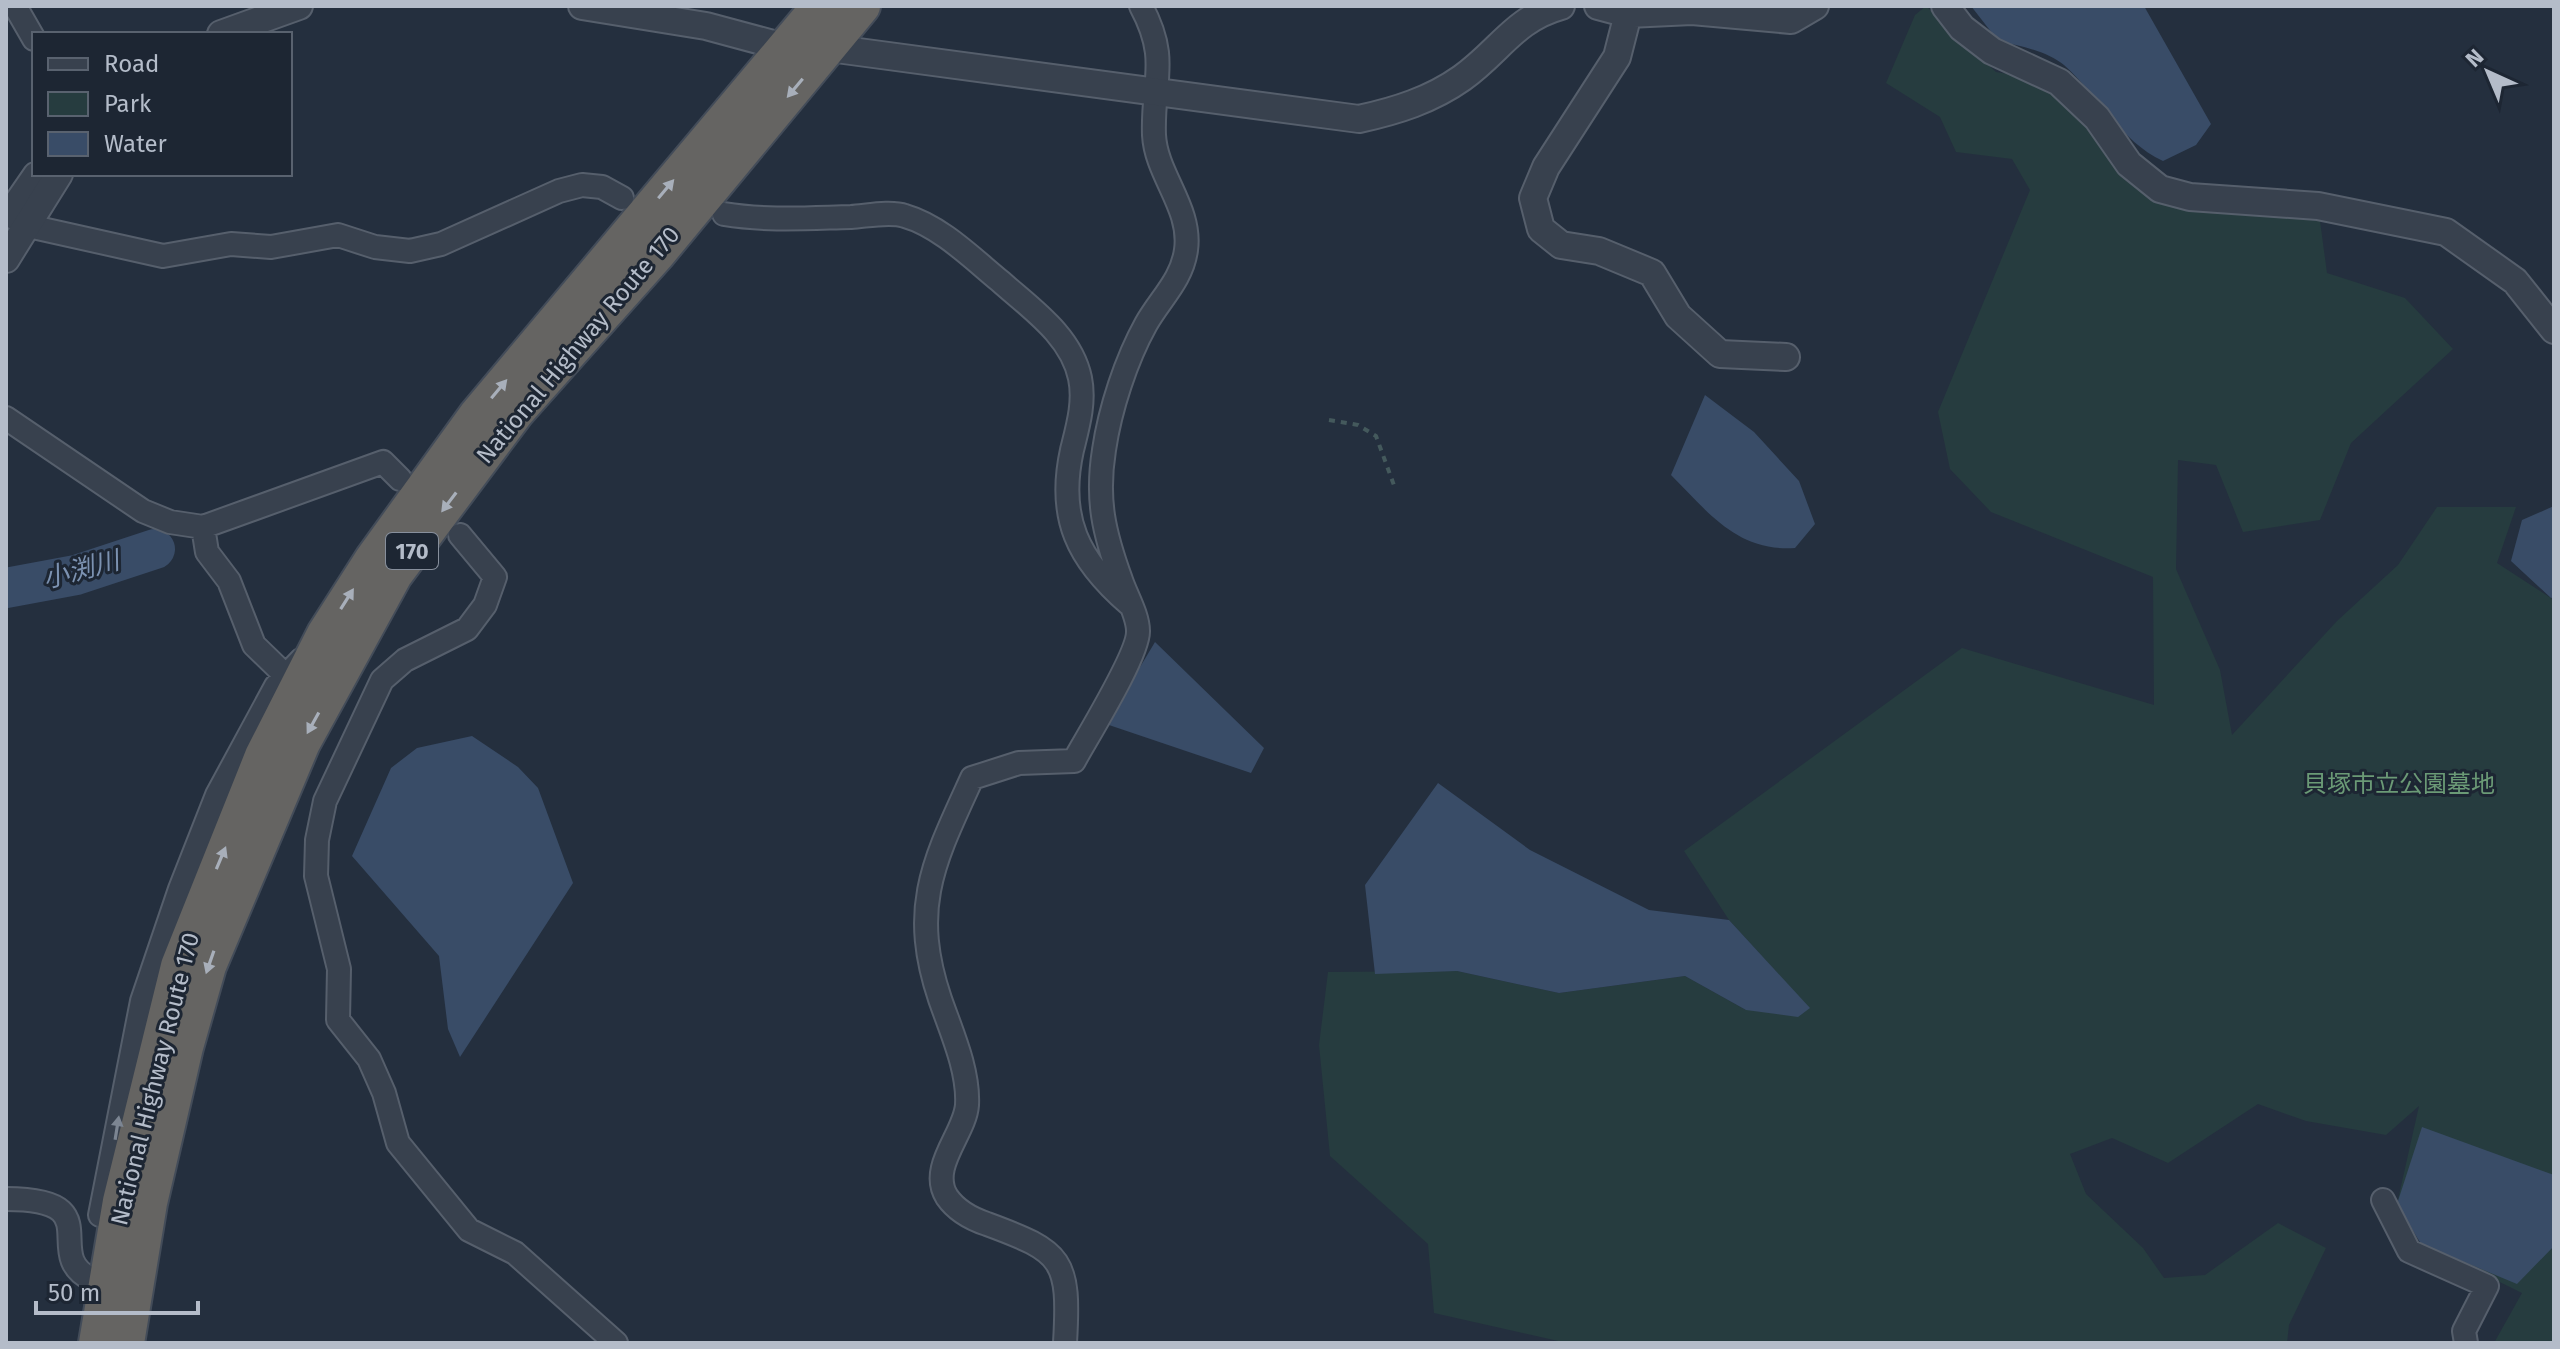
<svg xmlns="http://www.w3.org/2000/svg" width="2560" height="1349" viewBox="0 0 2560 1349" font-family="'Fira Sans','Noto Sans JP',sans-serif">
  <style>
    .green { fill: #263c3f }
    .water { fill: #394c67 }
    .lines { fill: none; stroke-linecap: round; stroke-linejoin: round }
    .river { stroke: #394c67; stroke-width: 40 }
    .minor-casing { stroke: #565f6c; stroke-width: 26 }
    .tertiary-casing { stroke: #565f6c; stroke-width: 30 }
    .trunk-casing { stroke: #434c59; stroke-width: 40 }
    .path { stroke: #44595c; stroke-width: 4; stroke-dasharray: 6 6; stroke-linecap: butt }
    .minor { stroke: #38414e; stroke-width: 22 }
    .tertiary { stroke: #38414e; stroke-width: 26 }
    .trunk { stroke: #656462; stroke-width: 36 }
    .oneway { fill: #a8afba }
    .oneway2 { fill: #7c8592 }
    .labels { text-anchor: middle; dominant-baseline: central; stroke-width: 6; stroke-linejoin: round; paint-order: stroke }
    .shield { fill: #1d2633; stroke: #878f9c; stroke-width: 2 }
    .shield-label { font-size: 22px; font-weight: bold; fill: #b4bcc9 }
    .street-label { font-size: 24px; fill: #b4bcc9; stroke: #1d2633 }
    .park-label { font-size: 24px; fill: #6b9a76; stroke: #1d2633 }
    .water-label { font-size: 26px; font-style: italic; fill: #7c92b1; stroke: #1d2633 }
  </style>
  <rect width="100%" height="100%" fill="#242f3e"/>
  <path class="green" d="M1926,6L1996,72L2059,82L2160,189L2318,206L2327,273L2405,298L2453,349L2351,443L2320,520L2243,532L2216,465L2178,460L2176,569L2220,670L2232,735L2337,621L2398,565L2437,507H2516L2497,563L2554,600V1343H2494L2522,1293L2429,1247L2397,1204L2419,1106L2386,1135L2306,1121L2258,1104L2168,1163L2112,1138L2070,1154L2086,1194L2143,1248L2164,1278L2205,1275L2278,1223L2326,1248L2289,1325L2287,1343H1567L1434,1313L1428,1244L1330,1156L1319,1045L1328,972L1457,971L1559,993L1685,976L1746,1010L1809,1008L1729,920L1684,851L1962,648L2154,705L2153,577L1991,512L1950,469L1938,412L2030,190L2012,159L1956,152L1940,117L1886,83L1915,15Z"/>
  <path class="water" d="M1971,6H2144L2211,124L2196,145L2163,161C2120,141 2099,96 2064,65C2048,52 2020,45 1999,42Z
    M1705,395L1754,432L1799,481L1815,524L1795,548C1737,552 1708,512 1671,475Z
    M2554,506V597L2551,598L2511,561L2522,520Z
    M1155,642L1264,748L1251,773L1106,724Z
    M472,736L518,767L538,788L573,883L460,1057L448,1029L439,956L352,856L391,768L417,748Z
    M1438,783L1530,850L1649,910L1729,920L1810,1008L1798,1017L1746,1010L1685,976L1559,993L1457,971L1375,974L1365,885Z
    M2422,1127L2554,1175V1246L2517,1284L2421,1244L2397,1204Z"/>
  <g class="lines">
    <path class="river" d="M6,588L76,575L155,549"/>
    <g class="minor-casing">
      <path id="minor" d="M15,6L34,39
        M6,212L24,225L163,256L231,244L271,247L338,235L375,247L410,251L441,244L559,191L582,185L602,187L622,198
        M8,213L35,174
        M724,214C767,221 808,218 851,217C867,216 890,211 905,216C940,226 972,258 1000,281C1030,308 1071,335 1080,378C1085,402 1078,426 1072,450C1057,518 1078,560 1129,604
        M6,418L143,511L170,522L203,527L383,462L400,479
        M203,527L207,552L229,581L254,645L286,676
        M460,535L495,577L485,605L467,629L405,660L382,680L325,801L317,840L316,876L339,969L338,1020L369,1059L384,1093L398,1143L469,1230L515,1253L616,1343
        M6,1199C112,1199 40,1254 91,1279
        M2383,1200L2409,1251L2487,1286L2464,1331L2466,1343
        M100,1215L142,1001L180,889L217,795L276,686L301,660
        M1065,1343C1070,1259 1063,1252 987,1224C972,1219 956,1210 947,1197C928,1167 965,1134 967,1105C969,1070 951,1031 940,999C909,907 934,861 972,778L1019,763L1074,761C1087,737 1139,654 1138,631C1138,615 1126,595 1121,580C1104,533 1096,500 1104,450C1110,409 1126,360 1146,324C1160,299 1182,280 1186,250C1192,208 1156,175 1154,135C1152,80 1170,60 1141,6"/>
    </g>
    <g class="tertiary-casing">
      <path id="tertiary" d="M582,6L706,26L784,47L829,48L1359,119C1396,111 1431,100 1462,78C1500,51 1514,19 1561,6
        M1598,6L1628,14L1692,11L1791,20L1815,6
        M1945,6L1962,28L1992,51L2059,82L2097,118L2129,164L2160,189L2190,197L2318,206L2446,232L2515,281L2554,330
        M1628,14L1617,57L1546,167L1533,198L1541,229L1561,245L1599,251L1652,273L1678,316L1720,354L1786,357
        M221,34L299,6
        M6,259L59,174"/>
    </g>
    <g class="trunk-casing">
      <path id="trunk" d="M97,1343L121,1201L179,966L263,756L325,634L373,559L477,415L820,6
        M126,1343L149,1203L185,1047L208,966L302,743L394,575L516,412L657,254L862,6"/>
    </g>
    <path class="path" d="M1329,420L1358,425L1376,436L1395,488"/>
    <use href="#minor" class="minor"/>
    <use href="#tertiary" class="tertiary"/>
    <use href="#trunk" class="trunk"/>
  </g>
  <defs><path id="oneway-solid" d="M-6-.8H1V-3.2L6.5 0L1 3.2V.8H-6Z" transform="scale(2)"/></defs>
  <g class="oneway">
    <use href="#oneway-solid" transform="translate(795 88) rotate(130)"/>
    <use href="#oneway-solid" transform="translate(666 189) rotate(-50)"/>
    <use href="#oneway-solid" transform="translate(499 389) rotate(-50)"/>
    <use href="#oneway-solid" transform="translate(449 502) rotate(127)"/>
    <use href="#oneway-solid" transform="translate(347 599) rotate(-58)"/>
    <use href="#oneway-solid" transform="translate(313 723) rotate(119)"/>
    <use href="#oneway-solid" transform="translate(221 858) rotate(-67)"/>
    <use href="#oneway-solid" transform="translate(210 962) rotate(109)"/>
  </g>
  <use class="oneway2" href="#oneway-solid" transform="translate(117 1128) rotate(-81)"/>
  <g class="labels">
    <rect class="shield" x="386" y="533" width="52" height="36" rx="6"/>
    <g class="shield-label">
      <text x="412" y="551">170</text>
    </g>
    <g class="street-label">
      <text transform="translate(578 345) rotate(-50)">National Highway Route 170</text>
      <text transform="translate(155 1079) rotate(-76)">National Highway Route 170</text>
    </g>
    <g class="park-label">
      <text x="2399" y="784">貝塚市立公園墓地</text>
    </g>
    <g class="water-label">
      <text transform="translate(81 570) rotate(-15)">小渕川</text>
    </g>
  </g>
  <rect width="2560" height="1349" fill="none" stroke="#b4bcc9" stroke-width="16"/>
  <rect x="32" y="32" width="260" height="144" fill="#1d2633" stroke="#59626f" stroke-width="2"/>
  <rect x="48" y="58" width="40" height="12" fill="#38414e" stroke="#59626f" stroke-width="2"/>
  <text x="104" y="72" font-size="24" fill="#b4bcc9">Road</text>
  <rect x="48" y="92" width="40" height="24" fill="#263c3f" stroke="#59626f" stroke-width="2"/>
  <text x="104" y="112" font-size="24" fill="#b4bcc9">Park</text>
  <rect x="48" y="132" width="40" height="24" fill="#394c67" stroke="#59626f" stroke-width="2"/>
  <text x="104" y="152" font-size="24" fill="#b4bcc9">Water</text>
  <g transform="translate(2488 72) rotate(316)" stroke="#1d2633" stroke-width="6" paint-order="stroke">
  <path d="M0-6L14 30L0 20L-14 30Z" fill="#b4bcc9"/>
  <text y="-12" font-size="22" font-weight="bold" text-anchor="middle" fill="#b4bcc9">N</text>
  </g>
  <path d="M36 1301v12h162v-12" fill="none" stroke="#b4bcc9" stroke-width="4"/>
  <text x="48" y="1301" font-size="24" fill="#b4bcc9" stroke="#1d2633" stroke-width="6" paint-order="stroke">50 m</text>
</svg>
